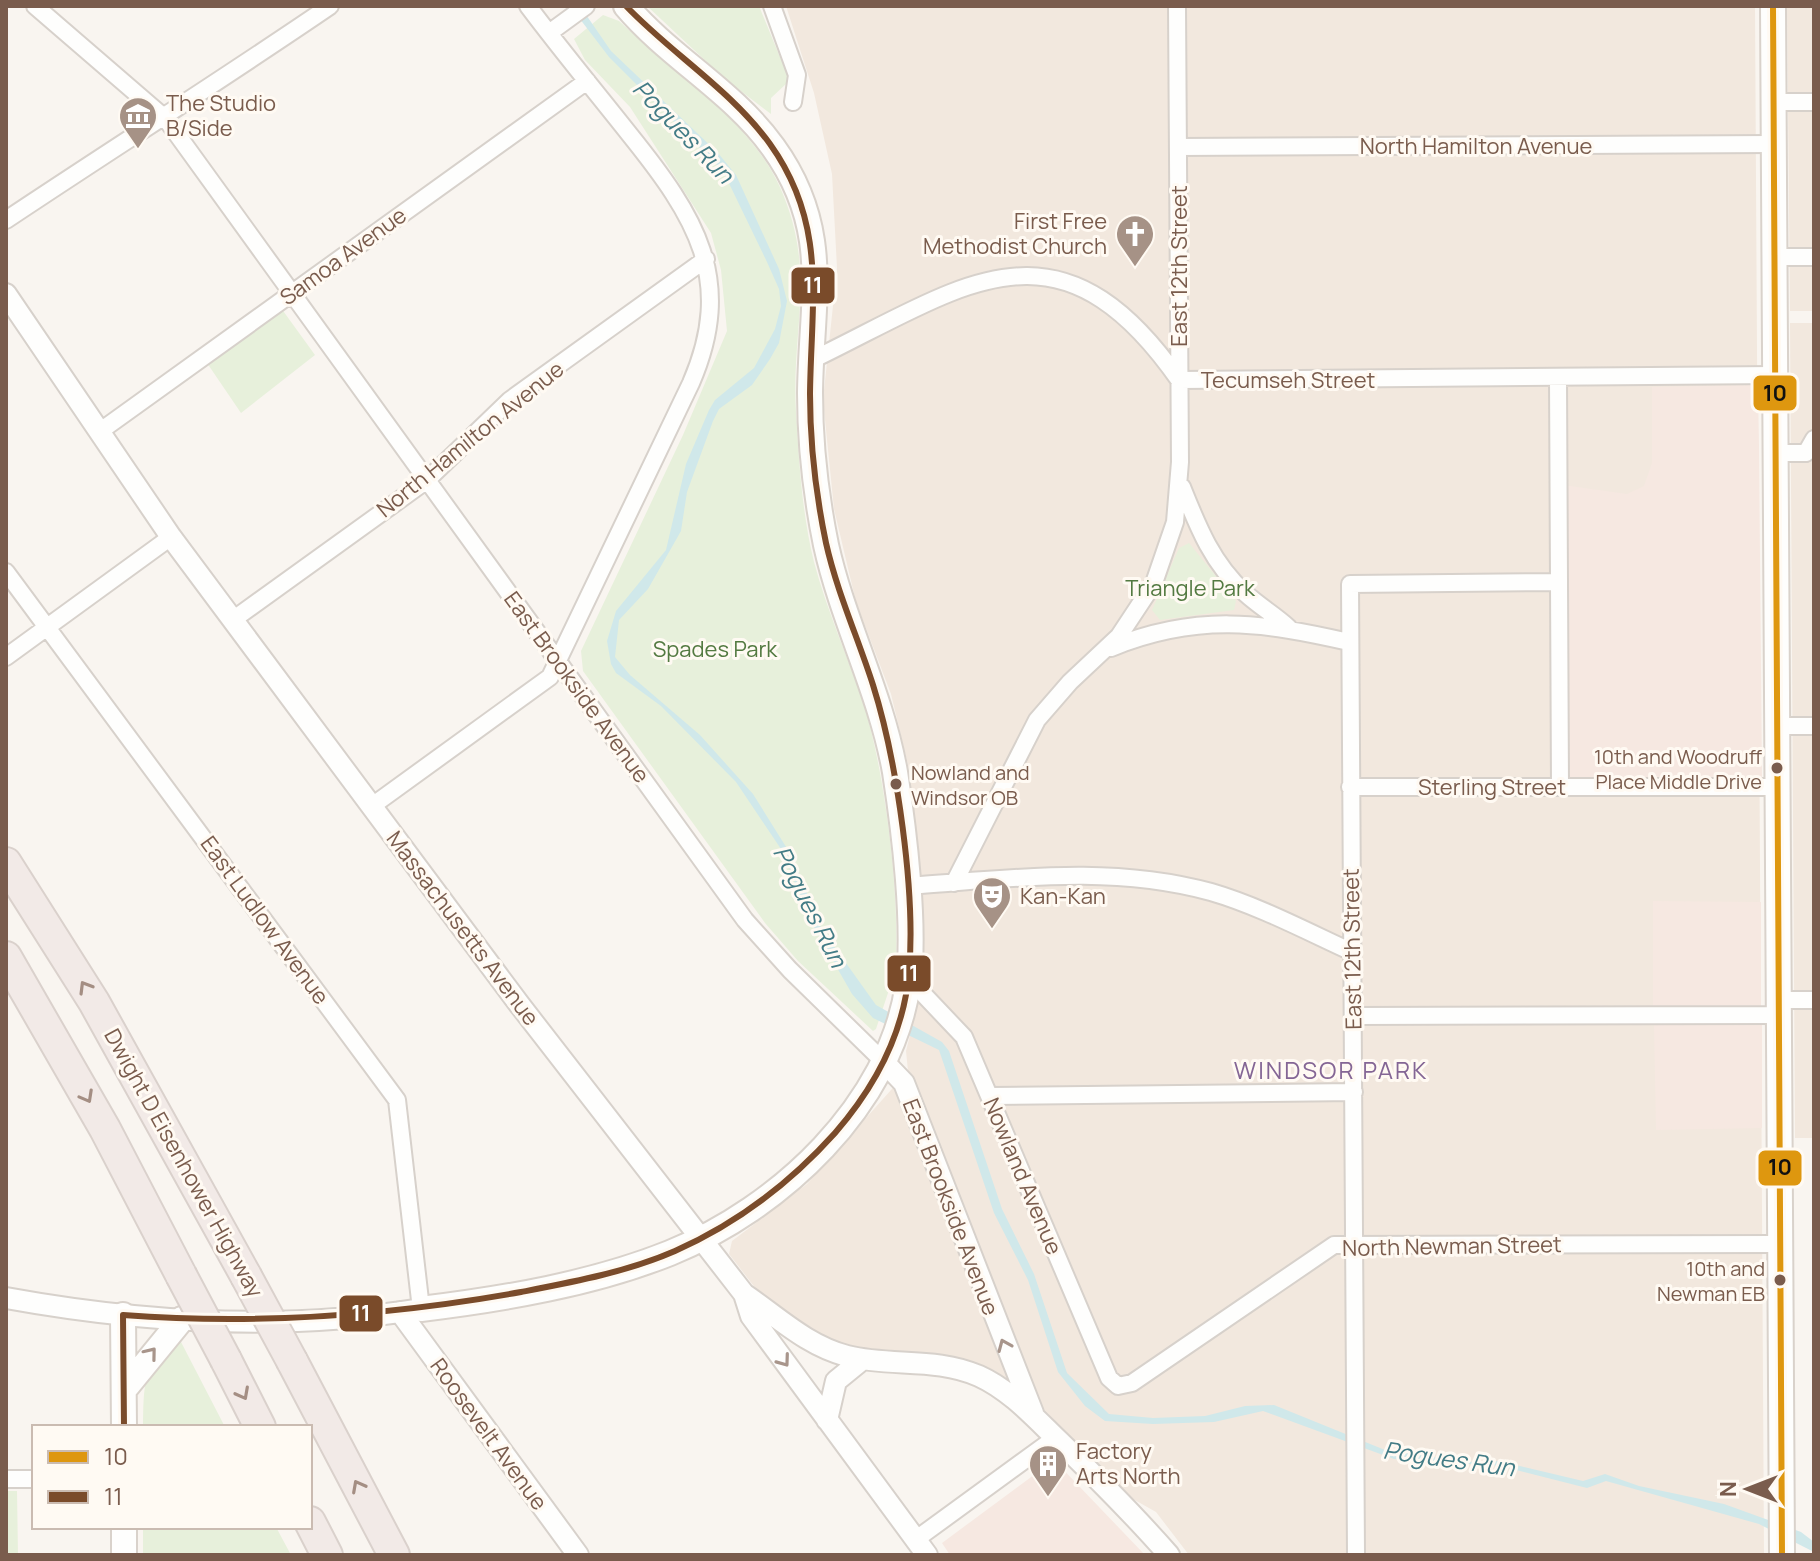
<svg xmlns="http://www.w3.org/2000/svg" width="1820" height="1561" viewBox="0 0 1820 1561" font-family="Manrope,sans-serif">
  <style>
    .residential { fill: #f2e8de }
    .commercial { fill: #f6e8e1 }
    .green { fill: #e7f0db }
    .water { fill: #d0e8ea }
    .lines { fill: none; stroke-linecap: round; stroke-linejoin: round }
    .minor-casing { stroke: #d7d1cb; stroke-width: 20 }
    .tertiary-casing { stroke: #d7d1cb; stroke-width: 24 }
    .secondary-casing { stroke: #d9d2cb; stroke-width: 28 }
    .motorway-casing { stroke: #dad1cc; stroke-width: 34 }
    .minor { stroke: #fefefd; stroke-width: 16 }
    .tertiary { stroke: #fefefd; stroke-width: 20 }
    .secondary { stroke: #fefefd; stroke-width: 24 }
    .motorway { stroke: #f2eae7; stroke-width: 30 }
    .motorway-bridge-casing { stroke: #dad1cc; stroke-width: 34; stroke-linecap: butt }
    .motorway-bridge { stroke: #f2eae7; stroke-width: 30 }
    .bus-1-casing { stroke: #fffaf3; stroke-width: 12 }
    .bus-2-casing { stroke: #fffaf3; stroke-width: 12 }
    .bus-1 { stroke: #de970f; stroke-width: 6 }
    .bus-2 { stroke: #7a4b2a; stroke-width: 6 }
    .oneway { stroke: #a48e83 }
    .oneway2 { stroke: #a8958b }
    .bus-dot { fill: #7a5c4d; stroke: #fffaf3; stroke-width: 3 }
    .labels { text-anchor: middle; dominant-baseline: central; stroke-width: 6; stroke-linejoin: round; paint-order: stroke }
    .bus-label { font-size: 20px; fill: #7a5c4d; stroke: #fffaf3; text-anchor: end }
    .poi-label { font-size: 22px; fill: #7a5c4d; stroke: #fffaf3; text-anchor: start }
    .street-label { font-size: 22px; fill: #7a5c4d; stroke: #fffaf3 }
    .park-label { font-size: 22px; fill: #537a41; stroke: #fffaf3 }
    .water-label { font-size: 24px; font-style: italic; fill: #437c86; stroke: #fffaf3 }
    .neighbourhood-label { font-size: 24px; letter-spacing: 2px; fill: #846695; stroke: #fffaf3 }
    .line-badge { stroke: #fffaf3; stroke-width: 3 }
    .badge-label { font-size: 22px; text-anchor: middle; font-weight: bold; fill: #fff }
    .pale-badge-label { font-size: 22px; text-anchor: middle; font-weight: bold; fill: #111 }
  </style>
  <rect width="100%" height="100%" fill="#f9f5f0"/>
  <path class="residential" d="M786,6H1755L1764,1555H1189L1156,1512L1133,1499L1008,1381L955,1359L917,1353H867L836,1345L767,1303L729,1254L732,1241L807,1184L908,1071L906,1051L925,975L910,773L891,694L856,602L834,509L823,400L837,268L832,174L814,93Z
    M1787,6H1814V311H1790Z
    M1790,323H1814V1138H1795Z"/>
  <path class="commercial" d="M1755,385L1758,389L1759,446L1762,777L1567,778L1563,485L1627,494L1644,486L1652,463V387Z
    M1653,901L1761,902V1006L1653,1007Z
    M1654,1025H1762V1128L1656,1130Z
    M1054,1460L1145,1555H950L942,1543Z"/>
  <path class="green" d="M647,6H759L787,74V83L771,98V114L725,79Z
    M603,15L619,21C671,69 749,120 779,185C818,271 791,326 796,412C799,461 802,514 814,562C827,611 848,657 864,705C886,776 903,913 894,987H890L876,1029L873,1031L798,961L765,923L583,671L581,651L683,435L727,331L721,270L711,233L630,107L585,60L574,39Z
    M281,308L315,355L241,413L207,363Z
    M1189,543L1236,601L1234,610L1160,620L1152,610L1179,548Z
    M181,1342L225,1427H143C144,1387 141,1361 181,1342Z
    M6,1491H17L18,1555H6Z
    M143,1527H276L291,1555H143Z"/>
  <path class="water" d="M570,6H580L611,51L718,153L736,175L779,269L787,301L779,343L770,359L752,385L719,409L713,421L687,492L681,531L648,589L619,620L615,657L630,675L700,735L753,794L793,858L821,928L876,1005L942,1042L949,1051L1002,1209L1034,1274L1067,1373L1109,1414L1153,1418L1205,1416L1245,1406L1274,1405L1385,1450L1468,1462L1499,1461L1583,1481L1605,1474L1639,1486L1724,1504L1801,1532L1814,1542V1552L1759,1524L1606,1481L1587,1488L1500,1466L1394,1459L1263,1411L1214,1422L1153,1424L1105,1421L1085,1406L1058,1372L1028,1280L994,1213L939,1050L873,1018L852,994L808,917L783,852L736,782L661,706L616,673L611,664L607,641L616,611L666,550L686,464L709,410L715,400L754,368L775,329L781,306L779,289L767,262L723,171L609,57Z"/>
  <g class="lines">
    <g class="minor-casing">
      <path id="minor" d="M35,6L166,119L745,920L790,970L883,1061
        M772,6L797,75L793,102
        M549,33L586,6
        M1774,102H1814
        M1178,147L1774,144
        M6,220C114,148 223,79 330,6
        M1774,257H1814
        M812,360C963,287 1057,206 1179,380L1776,375
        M1558,378L1560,787
        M99,432L587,81
        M1776,453H1806
        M1806,453L1814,439
        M1182,487C1198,527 1212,563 1245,593C1259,606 1275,615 1289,628
        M6,572L397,1100L421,1309
        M234,619L427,480L510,400L706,259
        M1111,648C1197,613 1261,622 1349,642
        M6,657L171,537
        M1777,726H1812
        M1350,787H1777
        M372,806L550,677L691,383C736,279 695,216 630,135C596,92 561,50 528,6
        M954,883L1037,720L1070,682L1119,636L1154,583L1175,522L1180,462L1177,6
        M906,886C1009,879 1109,864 1211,892C1259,906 1306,931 1352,952
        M908,978L964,1037L1109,1378L1118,1386L1132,1383L1334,1245L1781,1244
        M1779,1000H1813
        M1353,1016L1780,1015
        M990,1096L1354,1092
        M6,1479H34
        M915,1540L1055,1438
        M1356,1555L1350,584L1559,582"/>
    </g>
    <g class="tertiary-casing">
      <path id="tertiary" d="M6,294L171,537L519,1004L744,1294L751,1316L927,1555
        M883,1061L904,1083L1033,1413
        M744,1294C778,1317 806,1345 847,1356C891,1367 936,1357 979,1376C1010,1390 1035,1418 1059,1441C1097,1478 1134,1515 1169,1555
        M6,1298C143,1323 284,1331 421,1309
        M400,1312L578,1555
        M827,1420L836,1381L863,1359"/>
    </g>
    <g class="secondary-casing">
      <path id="secondary" d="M1773,6L1782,1555
        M421,1309C503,1299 593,1284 670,1253C779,1209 891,1105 908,984C916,927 904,830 895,772C881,693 843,622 826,545C816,496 810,442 810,393C811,300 833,230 773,147C733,91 670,58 626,6
        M123,1315L124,1427
        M124,1390L182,1319
        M124,1527V1555"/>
    </g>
    <g class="motorway-casing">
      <path id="motorway" d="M6,863L94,1002L246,1276
        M6,957L105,1129L181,1275
        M226,1360L260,1427
        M292,1361L394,1555
        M310,1522L327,1555"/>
    </g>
    <use href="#minor" class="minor"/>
    <use href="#tertiary" class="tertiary"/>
    <use href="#secondary" class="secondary"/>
    <use href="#motorway" class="motorway"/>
    <g class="motorway-bridge-casing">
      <path id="motorway-bridge" d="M181,1275L226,1360
        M246,1276L292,1361"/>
    </g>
    <use href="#motorway-bridge" class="motorway-bridge"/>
    <g class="bus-1-casing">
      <path id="bus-1" d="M1773,6L1782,1555"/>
    </g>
    <g class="bus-2-casing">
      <path id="bus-2" d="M124,1427L123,1315C257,1325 388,1316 521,1292C573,1282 627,1272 675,1251C736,1224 791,1182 835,1133C874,1088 904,1033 909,972C916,893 897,761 873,685C858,638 837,592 826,543C816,495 810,444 810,394C811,302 828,225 770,144C731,90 672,54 626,6"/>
    </g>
    <use href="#bus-1" class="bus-1"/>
    <use href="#bus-2" class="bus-2"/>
  </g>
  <defs><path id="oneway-chevron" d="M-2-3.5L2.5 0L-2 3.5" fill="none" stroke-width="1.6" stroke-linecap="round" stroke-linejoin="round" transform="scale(2)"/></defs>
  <g class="oneway">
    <use href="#oneway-chevron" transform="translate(85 987) rotate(-121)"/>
    <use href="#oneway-chevron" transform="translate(87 1097) rotate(61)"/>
    <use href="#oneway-chevron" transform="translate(243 1394) rotate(62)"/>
    <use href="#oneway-chevron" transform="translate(358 1486) rotate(-118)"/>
  </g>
  <g class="oneway2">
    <use href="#oneway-chevron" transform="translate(1004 1345) rotate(-113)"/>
    <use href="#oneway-chevron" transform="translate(151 1353) rotate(-51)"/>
    <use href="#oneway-chevron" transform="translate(784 1361) rotate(54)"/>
  </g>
  <defs>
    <g id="museum-pin" transform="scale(2)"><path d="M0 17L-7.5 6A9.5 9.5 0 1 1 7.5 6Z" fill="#a69286" stroke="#fffaf3"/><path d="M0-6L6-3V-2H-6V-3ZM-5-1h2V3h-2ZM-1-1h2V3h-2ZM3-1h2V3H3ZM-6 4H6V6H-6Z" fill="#fff"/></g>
    <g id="church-pin" transform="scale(2)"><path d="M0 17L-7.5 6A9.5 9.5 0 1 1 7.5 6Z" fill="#a69286" stroke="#fffaf3"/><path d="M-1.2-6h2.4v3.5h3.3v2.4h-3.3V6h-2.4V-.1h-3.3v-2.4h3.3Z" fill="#fff"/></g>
    <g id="theatre-pin" transform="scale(2)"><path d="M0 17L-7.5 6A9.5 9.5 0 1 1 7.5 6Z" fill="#a69286" stroke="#fffaf3"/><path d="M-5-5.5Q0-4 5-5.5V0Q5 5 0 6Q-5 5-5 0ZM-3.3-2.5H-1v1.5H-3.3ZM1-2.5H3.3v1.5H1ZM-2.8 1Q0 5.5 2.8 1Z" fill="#fff"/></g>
    <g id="building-pin" transform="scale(2)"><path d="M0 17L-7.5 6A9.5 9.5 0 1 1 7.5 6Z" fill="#a69286" stroke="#fffaf3"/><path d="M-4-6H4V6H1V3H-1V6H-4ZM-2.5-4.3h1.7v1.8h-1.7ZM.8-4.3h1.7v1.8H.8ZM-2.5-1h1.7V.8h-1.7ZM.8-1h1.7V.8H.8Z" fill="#fff"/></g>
  </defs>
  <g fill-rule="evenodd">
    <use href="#museum-pin" x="138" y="116"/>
    <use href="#church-pin" x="1135" y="234"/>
    <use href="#theatre-pin" x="992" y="896"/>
    <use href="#building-pin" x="1048" y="1464"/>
  </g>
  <g class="bus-dot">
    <circle cx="1777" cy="768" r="7"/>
    <circle cx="896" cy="784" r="7"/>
    <circle cx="1780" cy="1280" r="7"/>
  </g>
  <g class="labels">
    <g class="bus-label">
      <text x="1762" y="756">10th and Woodruff<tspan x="1762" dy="25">Place Middle Drive</tspan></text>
      <text x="911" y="772" text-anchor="start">Nowland and<tspan x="911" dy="25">Windsor OB</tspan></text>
      <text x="1765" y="1268">10th and<tspan x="1765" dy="25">Newman EB</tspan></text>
    </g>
    <g class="poi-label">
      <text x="166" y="103">The Studio<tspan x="166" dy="25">B/Side</tspan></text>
      <text x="1107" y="221" text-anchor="end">First Free<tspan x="1107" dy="25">Methodist Church</tspan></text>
      <text x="1020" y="896">Kan-Kan</text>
      <text x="1076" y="1451">Factory<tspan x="1076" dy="25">Arts North</tspan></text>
    </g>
    <g class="street-label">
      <text x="1476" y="146">North Hamilton Avenue</text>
      <text transform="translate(343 256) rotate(-36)">Samoa Avenue</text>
      <text transform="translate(1179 266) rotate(-90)">East 12th Street</text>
      <text x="1288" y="380">Tecumseh Street</text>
      <text transform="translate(470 439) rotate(-39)">North Hamilton Avenue</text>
      <text transform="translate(577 687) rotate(54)">East Brookside Avenue</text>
      <text x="1492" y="787">Sterling Street</text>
      <text transform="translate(265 920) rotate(54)">East Ludlow Avenue</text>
      <text transform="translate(463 928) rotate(53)">Massachusetts Avenue</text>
      <text transform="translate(1352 949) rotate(-91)">East 12th Street</text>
      <text transform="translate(184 1163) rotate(61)">Dwight D Eisenhower Highway</text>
      <text transform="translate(1023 1176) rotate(67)">Nowland Avenue</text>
      <text transform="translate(951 1207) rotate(69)">East Brookside Avenue</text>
      <text transform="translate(1452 1246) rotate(-1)">North Newman Street</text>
      <text transform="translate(489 1434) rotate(54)">Roosevelt Avenue</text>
    </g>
    <g class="park-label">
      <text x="1190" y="588">Triangle Park</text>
      <text x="715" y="649">Spades Park</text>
    </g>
    <g class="water-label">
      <text transform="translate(684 131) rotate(46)">Pogues Run</text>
      <text transform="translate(811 906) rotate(63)">Pogues Run</text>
      <text transform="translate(1449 1458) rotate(8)">Pogues Run</text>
    </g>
    <g class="neighbourhood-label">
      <text x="1331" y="1069">WINDSOR PARK</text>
    </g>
  </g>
  <g class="line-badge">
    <rect x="790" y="266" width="46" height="39" rx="8" fill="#7a4b2a"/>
    <rect x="1752" y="374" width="46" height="38" rx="8" fill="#de970f"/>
    <rect x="886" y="954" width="46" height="39" rx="8" fill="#7a4b2a"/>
    <rect x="1757" y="1149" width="46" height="38" rx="8" fill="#de970f"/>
    <rect x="338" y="1294" width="46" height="39" rx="8" fill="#7a4b2a"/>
  </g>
  <g class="badge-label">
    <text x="813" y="293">11</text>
    <text x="909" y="981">11</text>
    <text x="361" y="1321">11</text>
  </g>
  <g class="pale-badge-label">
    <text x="1775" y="401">10</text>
    <text x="1780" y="1175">10</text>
  </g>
  <rect width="1820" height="1561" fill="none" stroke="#7a5c4d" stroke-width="16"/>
  <rect x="32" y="1425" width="280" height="104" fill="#fffaf3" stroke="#cabbb1" stroke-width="2"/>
  <rect x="48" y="1451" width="40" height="12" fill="#de970f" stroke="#cabbb1" stroke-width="2"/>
  <text x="104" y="1465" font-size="24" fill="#7a5c4d">10</text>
  <rect x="48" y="1491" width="40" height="12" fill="#7a4b2a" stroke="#cabbb1" stroke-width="2"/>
  <text x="104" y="1505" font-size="24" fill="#7a5c4d">11</text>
  <g transform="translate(1748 1489) rotate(270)" stroke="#fffaf3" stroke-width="6" paint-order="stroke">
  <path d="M0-6L14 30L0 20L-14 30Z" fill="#7a5c4d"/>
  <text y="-12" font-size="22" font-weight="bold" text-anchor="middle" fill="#7a5c4d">N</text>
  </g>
</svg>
